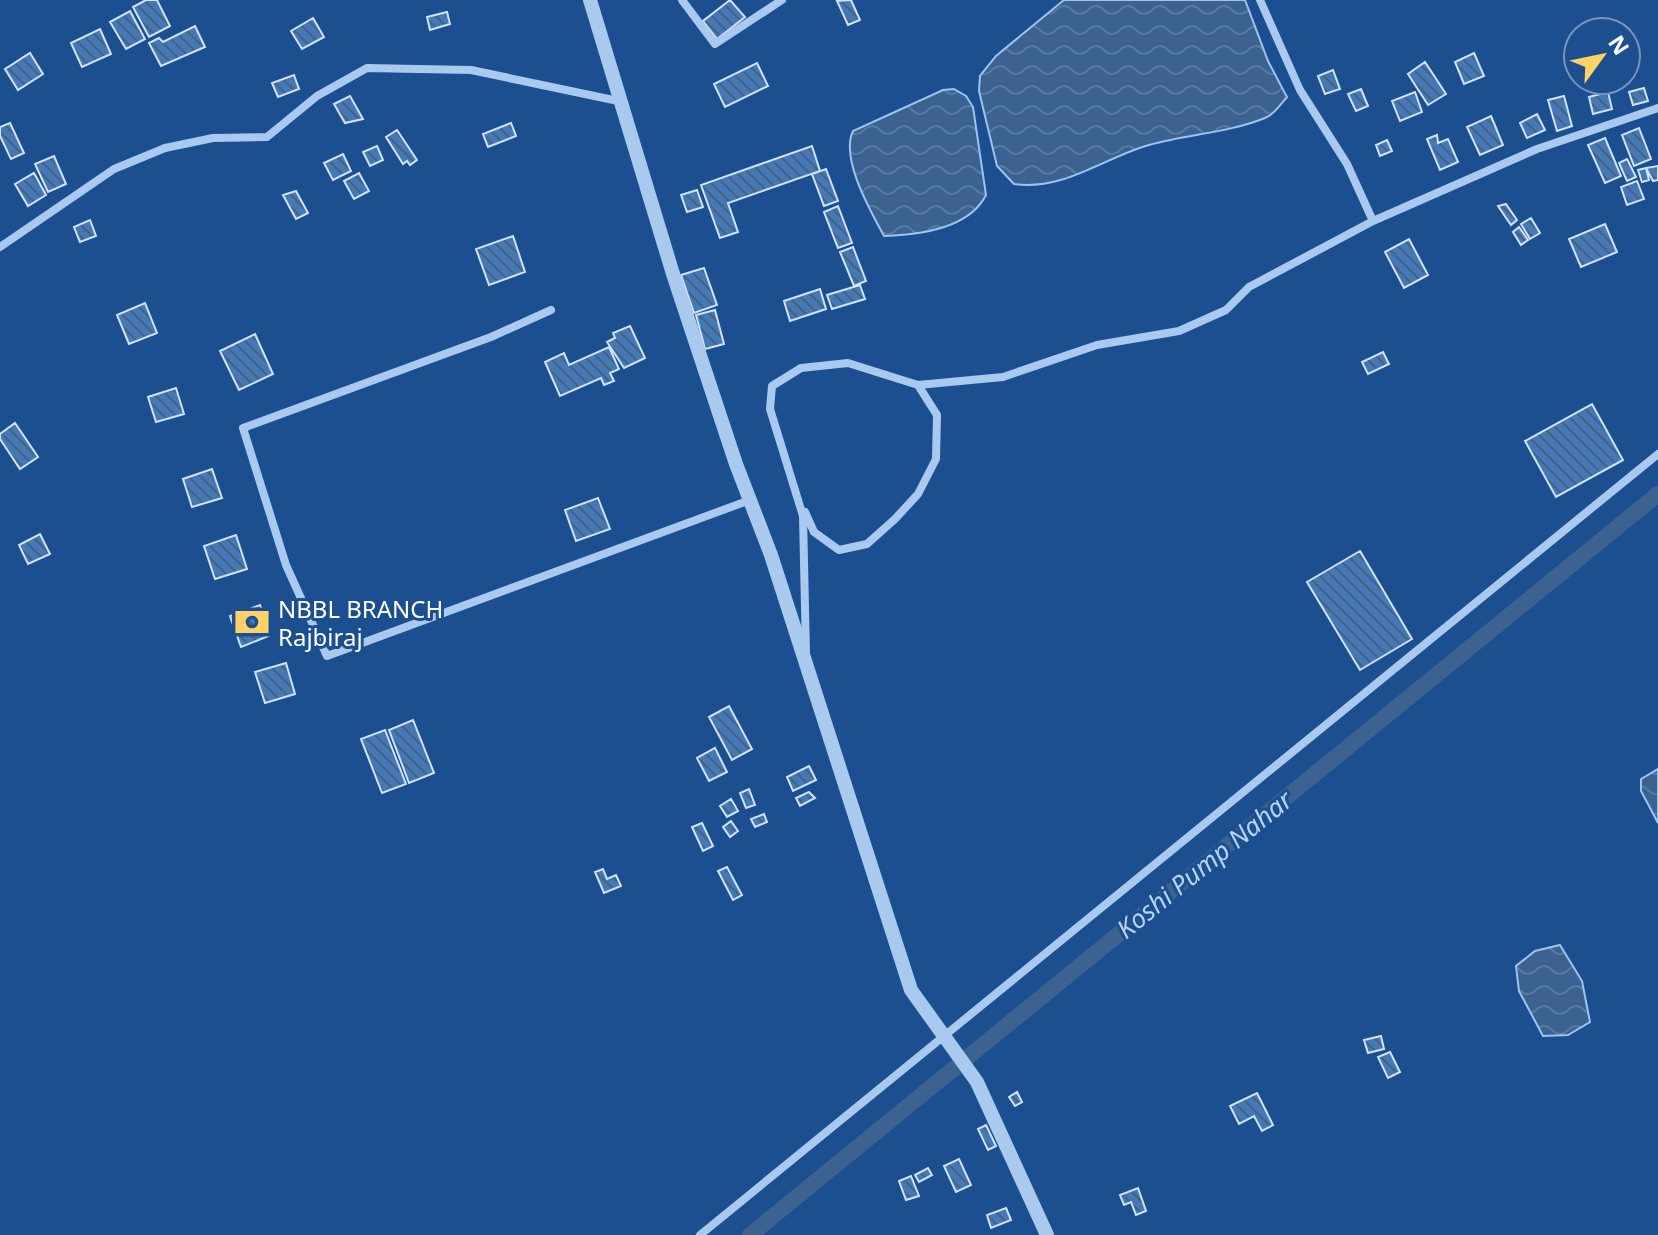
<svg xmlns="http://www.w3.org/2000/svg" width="1658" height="1235" viewBox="0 0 1658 1235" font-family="'Noto Sans',sans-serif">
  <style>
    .water { fill: url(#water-waves); stroke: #9cc4f0; stroke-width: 2 }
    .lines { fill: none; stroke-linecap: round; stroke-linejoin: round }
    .canal { stroke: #3c6290; stroke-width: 16 }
    .building { fill: url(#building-back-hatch); stroke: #cfe3fa; stroke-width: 2 }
    .minor { stroke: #a9c9ee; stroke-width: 8 }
    .tertiary { stroke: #a9c9ee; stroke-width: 14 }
    .labels { text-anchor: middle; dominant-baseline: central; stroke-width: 6; stroke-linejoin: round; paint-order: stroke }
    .poi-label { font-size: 24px; fill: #fff; stroke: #1b4f8f; text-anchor: start }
    .water-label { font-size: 26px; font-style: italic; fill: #b5d3f5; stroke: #1b4f8f }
  </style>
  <defs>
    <pattern id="water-waves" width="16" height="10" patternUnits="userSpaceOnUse" patternTransform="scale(2)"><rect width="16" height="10" fill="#3c6290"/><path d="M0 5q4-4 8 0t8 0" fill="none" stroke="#597aa1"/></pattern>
    <pattern id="building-back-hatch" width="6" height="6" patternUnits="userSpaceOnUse" patternTransform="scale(2)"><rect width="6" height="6" fill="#4478b7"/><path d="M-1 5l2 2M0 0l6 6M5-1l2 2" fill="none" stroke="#486282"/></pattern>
  </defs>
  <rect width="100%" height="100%" fill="#1b4f8f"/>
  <path class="water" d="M1064,0H1245L1268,61L1287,97C1281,104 1274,115 1265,118C1228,133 1187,134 1149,145C1103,158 1064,191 1014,184L997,166L979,91L980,76L996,56Z
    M954,89L966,96L973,107L986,195C969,229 918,235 884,236C870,210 840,158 853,131L943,90Z
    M1658,769V823L1641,791V779Z
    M1560,945L1582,981L1590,1022L1568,1035L1543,1036L1519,991L1516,966L1535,951Z"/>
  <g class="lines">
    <path class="canal" d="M750,1235L1658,494"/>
  </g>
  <path class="building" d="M146,0H157L170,26L149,37L133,7Z
    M730,0L745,17L717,39L703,21Z
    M851,0L860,20L848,25L837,1Z
    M130,11L145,39L126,49L110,22Z
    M447,12L450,24L430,30L427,17Z
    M313,18L324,37L302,49L291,31Z
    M195,26L205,47L161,66L149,43L159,38L163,42Z
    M100,29L111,54L82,67L71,43Z
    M30,53L43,74L18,90L5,69Z
    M1474,53L1484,76L1464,84L1455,62Z
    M1425,62L1446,94L1428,105L1408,74Z
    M757,63L768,86L725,107L714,84Z
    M1333,70L1340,89L1325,94L1318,76Z
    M294,75L299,89L278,97L272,83Z
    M1644,88L1648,101L1633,105L1629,92Z
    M1361,89L1368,106L1356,111L1348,94Z
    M1415,92L1422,112L1400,121L1392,101Z
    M1608,92L1612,109L1593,114L1589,97Z
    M350,96L363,119L345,123L334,104Z
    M1564,96L1572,126L1557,131L1548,100Z
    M1537,114L1545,130L1527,138L1520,123Z
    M1491,116L1503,145L1480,155L1467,127Z
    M10,123L24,153L11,159L0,136V127Z
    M511,123L516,136L488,147L483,134Z
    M1639,128L1651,159L1634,166L1622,135Z
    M397,130L417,160L410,165L407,161L403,164L386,137Z
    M1437,135L1438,143L1448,139L1458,162L1440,170L1427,139Z
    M1605,138L1621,176L1605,183L1588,145Z
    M1387,140L1392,151L1380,156L1376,145Z
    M377,146L383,160L370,166L363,152Z
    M812,146L820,171L728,203L738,232L720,238L701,185Z
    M343,154L351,171L333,180L324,163Z
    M54,156L66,184L48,192L35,164Z
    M1627,159L1636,177L1627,181L1619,163Z
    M1658,166V180L1653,181L1646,168Z
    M1646,168L1649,180L1642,182L1638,170Z
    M826,169L838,201L824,206L812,174Z
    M34,173L46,195L28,206L15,184Z
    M359,173L369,191L354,199L344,181Z
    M1637,181L1644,199L1627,205L1621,187Z
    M697,190L703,207L687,212L681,195Z
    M296,191L308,213L296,219L283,195Z
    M1506,204L1517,220L1511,225L1498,206Z
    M838,206L852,243L838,248L824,212Z
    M1531,218L1540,233L1530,239L1521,224Z
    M90,220L96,236L80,242L74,227Z
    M1605,224L1617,252L1581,267L1569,239Z
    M1519,227L1528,240L1521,245L1513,232Z
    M513,236L525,272L489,285L476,249Z
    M1409,239L1428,275L1404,288L1385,252Z
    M853,247L866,281L854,286L840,252Z
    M704,268L717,305L694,313L681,275Z
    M860,285L865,299L832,309L827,295Z
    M820,289L826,309L790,321L784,301Z
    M145,303L157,333L129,344L117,315Z
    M715,310L724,344L705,349L696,315Z
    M630,326L645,358L624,368L607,342L615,338L613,333Z
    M255,334L273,374L239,390L220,351Z
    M609,347L619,369L610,373L614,381L604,385L601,378L560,396L545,362L564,353L569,365Z
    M1383,352L1389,364L1368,374L1362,362Z
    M176,388L184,414L156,422L148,397Z
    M1592,404L1623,460L1556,497L1525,441Z
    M15,423L38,457L20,469L0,439V434Z
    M212,469L222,498L192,507L183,479Z
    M598,498L610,529L576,541L565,510Z
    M40,534L50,554L28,564L19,545Z
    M236,535L247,569L215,579L204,546Z
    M1360,551L1412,639L1360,670L1307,582Z
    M260,605L271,635L241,647L230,616Z
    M286,663L295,694L265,703L255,672Z
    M729,706L752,749L732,760L709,717Z
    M413,720L434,773L409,783L389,730Z
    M385,730L406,784L382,793L361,739Z
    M715,748L727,772L709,781L697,758Z
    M809,766L816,780L793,791L787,777Z
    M749,789L755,805L746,808L740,793Z
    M809,792L815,798L800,806L796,798Z
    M731,799L738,811L727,817L720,806Z
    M764,814L767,822L755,827L751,819Z
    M731,821L738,831L730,837L723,827Z
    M702,823L713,846L703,851L692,827Z
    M727,867L742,895L733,900L718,871Z
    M603,869L607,879L616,875L621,886L604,893L595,872Z
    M1381,1036L1384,1049L1368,1053L1364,1040Z
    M1390,1052L1400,1072L1388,1078L1378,1057Z
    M1017,1092L1022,1102L1015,1106L1009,1097Z
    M1257,1093L1273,1125L1262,1131L1254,1116L1239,1124L1230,1106Z
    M986,1125L996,1146L988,1150L978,1129Z
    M959,1159L971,1185L956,1192L944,1166Z
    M928,1168L932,1175L919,1182L915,1175Z
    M911,1176L919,1196L906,1200L899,1181Z
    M1138,1188L1146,1211L1136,1215L1131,1202L1124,1205L1120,1195Z
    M1006,1208L1011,1220L991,1228L987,1215Z"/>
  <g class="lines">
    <path class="minor" d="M682,0L715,44L782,0
      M1260,0L1300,90L1347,164L1373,221
      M0,247L114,169L165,148L213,138L267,137L317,96L367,68L471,70L623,102
      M551,310L491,337L243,428L286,565L327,656L750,500
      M805,512L814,532L839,550L867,544L895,519L918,494L936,459L937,415L918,385
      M806,654L803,516L770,409L772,386L801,368L848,363L918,385L1003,377L1097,345L1179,331L1226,310L1249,287L1373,221L1537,149L1658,108
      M700,1235L1658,454"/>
    <path class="tertiary" d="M590,0L673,274L736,464L771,555L911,990L977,1082L1047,1235"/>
  </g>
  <defs>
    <g id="bank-bare" transform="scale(2.76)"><path d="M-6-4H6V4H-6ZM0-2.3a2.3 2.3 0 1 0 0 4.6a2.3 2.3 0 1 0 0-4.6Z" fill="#ffd166" stroke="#1b4f8f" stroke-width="2.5" paint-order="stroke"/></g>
  </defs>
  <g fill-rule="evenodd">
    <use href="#bank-bare" x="252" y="622"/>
  </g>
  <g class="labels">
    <g class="poi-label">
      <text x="278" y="608">NBBL BRANCH<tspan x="278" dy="28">Rajbiraj</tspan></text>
    </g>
    <g class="water-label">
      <text transform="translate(1204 864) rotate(-39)">Koshi Pump Nahar</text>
    </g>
  </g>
  <g transform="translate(1602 56) rotate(57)"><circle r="38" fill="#1b4f8f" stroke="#7695bc" stroke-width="2"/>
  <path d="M0-6L14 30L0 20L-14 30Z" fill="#ffd166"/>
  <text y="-12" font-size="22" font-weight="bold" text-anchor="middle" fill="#ffffff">N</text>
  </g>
</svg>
